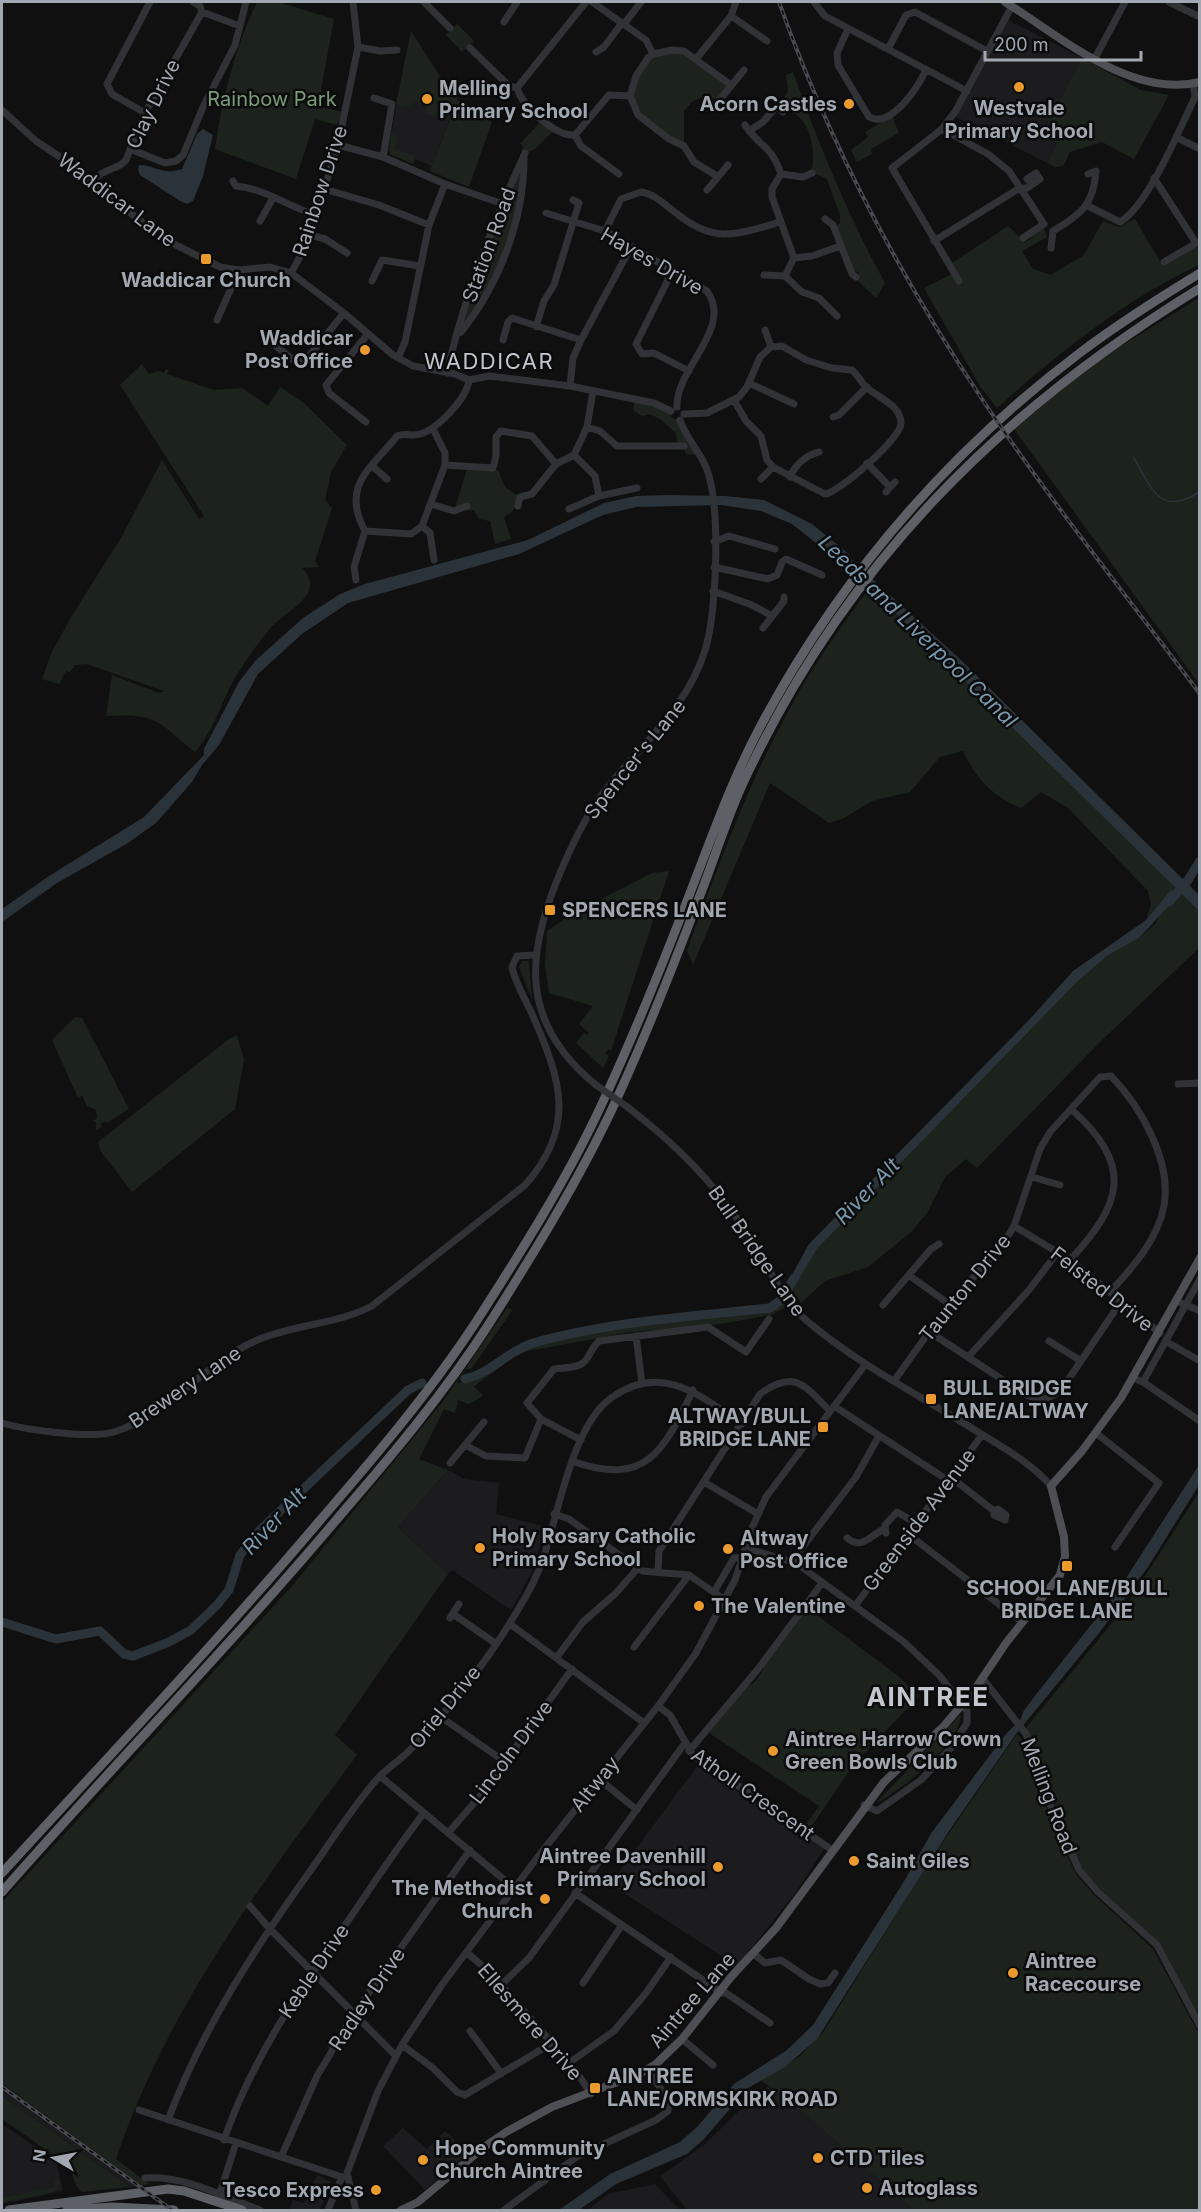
<svg xmlns="http://www.w3.org/2000/svg" width="1201" height="2212" viewBox="0 0 1201 2212" font-family="Inter,sans-serif">
  <style>
    .built { fill: #1c1c1e }
    .green { fill: #1c231d }
    .water { fill: #2a3339 }
    .lines { fill: none; stroke-linecap: round; stroke-linejoin: round }
    .stream { stroke: #2a3339; stroke-width: 1.5 }
    .river { stroke: #2a3339; stroke-width: 9 }
    .minor { stroke: #313236; stroke-width: 7 }
    .major { stroke: #4d4f55; stroke-width: 8 }
    .highway { stroke: #5d6067; stroke-width: 9 }
    .rail-casing { stroke: #484a4f; stroke-width: 4 }
    .rail { stroke: #0b0b0c; stroke-width: 1.5; stroke-dasharray: 4.5; stroke-linecap: butt }
    .minor-bridge { stroke: #313236; stroke-width: 7 }
    .poi-dot { fill: #eb9b2e; stroke: #0b0b0c; stroke-width: 2 }
    .labels { text-anchor: middle; dominant-baseline: central; stroke-width: 5; stroke-linejoin: round; paint-order: stroke }
    .poi-label { font-size: 20px; font-weight: bold; fill: #a1a8b1; stroke: #0b0b0c; text-anchor: start }
    .park-label { font-size: 20px; fill: #799c78; stroke: #0b0b0c }
    .street-label { font-size: 20px; fill: #a1a8b1; stroke: #0b0b0c }
    .water-label { font-size: 21px; font-style: italic; fill: #7898ac; stroke: #0b0b0c }
    .quarter-label { font-size: 22px; letter-spacing: 1.5px; fill: #c2c6ce; stroke: #0b0b0c }
    .district-label { font-size: 26px; font-weight: bold; letter-spacing: 1.5px; fill: #c2c6ce; stroke: #0b0b0c }
  </style>
  <rect width="100%" height="100%" fill="#101011"/>
  <path class="built" d="M1008,20L1082,58L1042,133L1058,141L1047,163L956,117Z
    M411,31L441,78L458,96L432,166L415,159L413,164L392,155L388,150Z
    M448,1470L465,1479L499,1483L496,1514L546,1527L531,1574L511,1610L452,1570L448,1574L398,1527Z
    M698,1765L824,1849L794,1895L737,1966L610,1884Z
    M2,2083L142,2186L130,2187L2,2096Z
    M768,2086L807,2116L914,2210H687L660,2176L703,2146L750,2100Z
    M2,2124L56,2161L63,2191L2,2204Z
    M403,2128L427,2149L445,2131L468,2153L425,2190L383,2146Z
    M317,2175L331,2182L320,2210H289L293,2200L304,2203Z
    M655,2184L680,2210H588L608,2194Z"/>
  <path class="green" d="M257,2H278L334,19L318,106L342,112L337,125L315,119L296,179L215,149C222,98 235,48 257,2Z
    M457,24L474,41L462,52L446,35Z
    M411,31L441,78L458,96L457,100L492,122L469,187L430,171L453,111L439,105L434,117L425,113L427,107L414,100L410,107L405,105L402,108L396,104Z
    M676,50L700,62L731,85L718,102L708,95L693,101L684,111V146L647,122L632,102V83L650,56Z
    M1082,58L1141,90L1169,95L1134,159L1102,142L1070,152L1063,166L1055,167L1047,163L1058,141L1042,133Z
    M793,72C819,145 848,216 885,283L876,298L857,280L859,272L854,271L836,226L840,223V215L827,179L811,172C816,156 812,129 799,117C793,111 784,112 780,104L788,91L786,75Z
    M892,116L899,133L871,149L872,154L857,162L851,150L868,137L865,132Z
    M543,119L554,130L535,149L526,153L522,151L523,146L520,144Z
    M391,132L398,137L394,149L412,155L417,160L415,159L413,164L390,154Z
    M524,156C522,201 511,245 491,286C483,302 469,317 459,332L516,171Z
    M1135,219L1161,263L1199,242V265C1126,299 1057,354 997,408L980,386L924,288L954,273L949,265L1008,226L1025,242L1033,238L1031,233L1043,227L1047,237L1022,251L1033,269L1051,275L1084,255L1103,221L1119,227Z
    M1199,298V684L1014,429L1097,361Z
    M142,364L149,374L158,371L164,373L166,369L169,370L167,374L214,390L242,388L268,406L280,387L304,403L347,445L331,472L325,500L332,508L315,561L319,567L302,568C329,595 282,612 269,630C255,647 240,668 230,687C219,710 212,732 195,752C156,721 159,713 106,716L112,675L159,693L164,691L87,664L75,665L70,672L66,671L59,684L42,679L51,654L71,617L121,538L162,460L199,519L204,516L120,385Z
    M635,399L671,411V417L678,420L700,455L686,454L684,446H677L676,433L660,419L650,414L642,416L633,410Z
    M467,469L498,470L505,487L520,497L512,512L504,517L511,539L495,544L490,521L479,519L474,510L454,511Z
    M870,587L1199,911V948L1099,1043L977,1168L966,1159L945,1177L927,1213L911,1232L868,1267L825,1281L801,1303L792,1291L817,1249L1077,982L1107,956L1139,938L1156,923L1171,891L1146,920L1151,904L1148,891L1068,808L1041,792L1021,808C992,796 976,779 963,751L940,757L910,792L872,801L844,818L829,823L770,783L693,965L687,950C716,872 744,794 783,721C807,674 839,629 870,587Z
    M669,871L611,1051L608,1049L605,1053L609,1056L603,1068L576,1043L584,1033L587,1035L589,1033L579,1024L593,1006L549,993L545,966L547,931L572,914L652,873Z
    M522,961H529L532,1000L536,1010L519,967Z
    M75,1017L82,1018L129,1109L107,1123L105,1121L101,1124L102,1127L96,1130V1122L93,1121L97,1118L96,1110L87,1106L82,1095L78,1098L52,1040Z
    M237,1035L244,1060L235,1109L132,1192L100,1150L98,1142L229,1039Z
    M784,1300L786,1307L771,1315L708,1326L631,1332L528,1351L515,1356L474,1386L483,1396L469,1404L458,1400L455,1413L444,1409L419,1459L448,1470L398,1527L448,1574L335,1735L357,1755C263,1881 167,2008 116,2159L149,2184L142,2186L2,2083V1902L293,1585L441,1404L507,1308L512,1310L507,1318L471,1369H466L457,1383C490,1381 501,1356 532,1346C585,1328 663,1324 720,1317L722,1319L721,1316L771,1309L775,1312L773,1308Z
    M1199,1492V2019L1161,1945L1100,1889L1080,1866L1047,1784L1040,1793L1075,1873L1094,1895L1153,1949L1199,2034V2210H914L807,2116L761,2080L799,2057L824,2031L927,1865L1017,1734L1026,1744L1033,1768L1040,1761L1025,1729L1126,1606Z
    M806,1607L897,1675L919,1696L854,1764L809,1830L804,1827L819,1806L709,1733L747,1686C756,1683 764,1672 764,1662Z
    M961,1714C961,1744 900,1791 875,1804Z
    M2,2096L130,2187L82,2192C73,2185 74,2173 66,2164L2,2119Z
    M58,2179V2188L53,2192L2,2202V2198L55,2187L54,2180Z"/>
  <path class="water" d="M203,129L213,135L203,176L193,201L187,204L180,201L140,175L138,170L139,165C156,165 161,176 182,169L197,134Z
    M668,495L725,496L764,500L812,524L850,555L851,559L963,662L1200,896L1199,911L846,564H842L792,524L761,511L721,505L636,507L603,515L519,554L348,603L302,634L258,674L219,745L202,765L192,782L157,822L128,843L57,883L2,922V909L49,876L144,817L204,755V749L239,682L256,660L303,618L340,594L365,584L528,540L604,503L636,496Z
    M1171,890L1178,896L1139,938L1107,956L1077,982L817,1249L792,1291L787,1284L809,1244L1029,1020L1073,971L1146,920Z
    M1199,1465V1485L1148,1567L1099,1633L1016,1734L949,1831L817,2039L785,2067L748,2088L704,2139L687,2154L616,2184L579,2210H559L610,2174L680,2142L698,2126L734,2084L787,2050L813,2025L903,1883L932,1832L1006,1734L1021,1719L1023,1712L1034,1697L1117,1592Z"/>
  <g class="lines">
    <path class="stream" d="M1134,458C1151,487 1159,517 1198,493"/>
    <path class="river" d="M1169,902L1188,880L1200,861
      M465,1379C492,1373 507,1351 533,1343C608,1322 693,1316 770,1308L781,1300L794,1278
      M2,1622L56,1639L100,1631L124,1654L133,1656L169,1642L191,1630L217,1605L229,1590L240,1555L260,1530L408,1390L422,1383"/>
    <path class="minor" d="M193,2L200,6L202,12L240,26
      M424,2L450,28
      M592,2L646,40L653,54
      M814,2L825,16L967,91
      M1169,2L1200,17
      M731,16L767,41
      M504,22L517,2
      M624,24L641,2
      M848,29L837,53L838,65L869,117C891,129 918,87 926,70
      M358,47L380,51L397,50
      M470,48L509,86L517,88
      M888,49L906,15L915,12L987,51
      M596,52L604,47L622,23
      M1095,58L1125,2
      M696,59L731,16L736,2
      M517,88C522,106 556,137 575,135L609,95L630,96
      M517,88L586,2
      M374,98L392,104L383,157
      M718,102L744,70
      M2,110L36,141L72,165L160,237L220,267L239,270L270,267L291,273L344,313L393,355L413,366L455,374L469,380L489,376L570,386L654,403L671,411
      M145,113L112,94L107,84L150,2
      M745,125C760,148 771,144 781,174L772,189V197L794,258
      M942,129L988,154L1009,171L1044,224L1023,238
      M749,131L763,122L777,106L783,112
      M575,135L581,146L619,174
      M1176,137L1200,149
      M338,145L383,157L445,184L503,204
      M130,149L165,163L176,161L183,155L203,107L235,45L246,2
      M781,174L803,177L812,173
      M717,176L694,162L684,146L669,139L638,115L630,96L636,76L648,58L653,54L672,50L684,51L731,85
      M1154,178L1196,243
      M233,181L236,186C266,189 287,206 316,215
      M92,182C104,167 117,171 126,160L145,113L202,12
      M324,189L379,205L429,225
      M707,190L728,165
      M1086,205L1120,222C1148,206 1180,128 1195,97L1193,83
      M546,213L605,231L707,291C734,328 675,369 677,407
      M825,219L833,225L852,274L856,277
      M260,221L273,198
      M605,231L621,199L641,192C655,194 665,205 676,213C714,244 736,235 780,222
      M310,235L325,239L347,253
      M934,241L1020,188H1027L1040,179L1036,173L1027,179L1032,184
      M1051,248L1053,231C1080,215 1094,205 1096,171L1088,174
      M794,258L785,276L802,292L819,298L837,316
      M794,258L812,256L840,246
      M1164,262L1198,242
      M673,270L636,344L642,354L654,353L689,371
      M291,273L307,244L338,145L358,47L353,2
      M764,275L785,276
      M372,281L382,260L420,266
      M959,281L892,168L942,129L955,112L1012,6
      M217,320L239,270
      M536,327L544,301L554,285L579,203L573,200
      M765,330L771,347
      M461,332C499,285 524,220 524,159
      M266,338L297,363L309,356L344,313
      M503,340L508,322L512,318L581,340
      M398,358L405,342L429,225L445,184
      M447,373C463,299 494,221 525,153
      M749,383L794,404
      M570,386L573,358L581,340L631,247
      M684,414L707,413L739,397L747,387L760,357L771,347L782,346L806,360L832,368L852,370C858,375 861,382 866,387C877,397 901,405 901,423C902,437 839,493 825,494L773,467L767,460L761,436L746,421L734,400
      M833,417L839,415L867,387
      M366,422L329,393L326,385L368,334
      M587,427L600,431L617,446H684
      M574,455L595,476L599,496
      M867,463L890,487
      M445,465L493,468L496,456V437L501,431L532,436L556,464
      M372,466L387,479
      M790,477C795,465 806,455 819,452
      M761,479L773,467
      M886,492L895,482
      M431,504L454,511L467,506
      M518,506L520,497L532,494L556,464L574,455L587,427L593,391
      M569,509L599,496L637,488
      M422,526L430,533L434,560
      M365,531C340,485 372,468 397,436C406,432 412,437 420,434C438,429 467,398 469,380
      M365,531L411,534L422,526L445,465V453L433,429
      M714,542L729,536L775,549
      M714,567L768,579L777,575L782,562L786,559L822,575
      M356,580L354,567L365,531
      M713,591L752,605L772,616
      M763,628L784,601V597
      M1178,1084L1200,1083
      M596,1085C520,1023 525,956 560,873C571,847 583,821 600,797C638,746 688,710 706,647C717,609 721,503 706,467C699,451 685,436 680,420
      M626,1106C671,1140 712,1180 743,1227C761,1253 783,1301 807,1321C859,1365 921,1396 978,1432C1004,1448 1031,1463 1051,1486
      M1032,1177L1060,1185
      M1014,1226L1070,1260L1160,1333
      M1070,1260C1123,1203 1134,1165 1071,1109
      M910,1276L949,1304
      M1181,1303L1200,1311
      M883,1305L931,1249L939,1244
      M928,1331L1026,1395L1042,1400L1060,1392L1120,1303
      M636,1336L642,1384
      M1049,1341L1081,1361
      M1167,1342L1200,1361
      M969,1356L1029,1290L1057,1253
      M1133,1378L1143,1382L1200,1279
      M894,1381L949,1304L1002,1246L1014,1226L1040,1149L1050,1132L1100,1077L1111,1076C1141,1107 1172,1161 1164,1206C1157,1241 1133,1267 1110,1292
      M1143,1382L1200,1421
      M834,1406L949,1481
      M2,1423C26,1430 91,1439 114,1432C162,1418 206,1363 255,1341C293,1324 336,1325 372,1306L525,1185C577,1126 561,1080 532,1014C525,999 515,982 512,967L517,956L535,955
      M1096,1433L1159,1483L1115,1547
      M581,1440L541,1419L527,1403L554,1369C563,1367 577,1369 584,1362C590,1356 592,1347 599,1341L708,1327L746,1352L769,1319
      M465,1445L486,1456L525,1458L541,1419
      M572,1461C647,1488 664,1450 693,1390
      M450,1463L484,1422
      M952,1478L994,1511
      M704,1482L758,1514
      M998,1509L1006,1515L1005,1520L994,1515V1511Z
      M554,1514L569,1519L642,1571L689,1575L725,1600
      M886,1533L885,1525L897,1512L916,1523
      M908,1534L1022,1622
      M847,1538C862,1550 868,1537 884,1529
      M746,1548L796,1563L904,1642L939,1675L967,1711V1723L950,1749L921,1780L877,1811L864,1805
      M792,1561L856,1477L879,1436
      M658,1572L659,1551L760,1394C795,1369 804,1385 830,1411
      M714,1592L734,1558L743,1557
      M855,1606L982,1435
      M453,1614L495,1643
      M450,1618L459,1604
      M510,1624L644,1723
      M634,1647L689,1575
      M557,1657L583,1622L615,1594L638,1568
      M983,1679L1026,1734L1049,1802L1079,1870L1098,1892L1157,1945L1200,2026
      M658,1706L670,1715L693,1755L832,1850
      M441,1717L505,1762
      M689,1751L758,1669L822,1583
      M380,1776L514,1888
      M599,1779L637,1810
      M448,1833L481,1795L572,1669
      M575,1893L722,1993
      M250,1906L269,1928L396,2056
      M467,1953C492,1972 511,1997 532,2020C552,2044 575,2067 591,2094
      M754,1954L765,1963L781,1960L809,1979L820,1984L828,1983L835,1973
      M583,1983L622,1925
      M501,1985L529,1958L685,1743
      M723,1991L770,2023
      M470,2031L501,2073
      M682,2039L713,2065
      M402,2045L433,2068L457,2092L465,2095L552,2043
      M569,2063L614,2031L646,1993L671,1957
      M139,2110L342,2177L347,2176
      M168,2120C202,2029 256,1946 313,1867C334,1837 354,1805 378,1778C387,1768 399,1761 409,1751C449,1710 490,1658 519,1608C529,1592 537,1576 543,1559C558,1515 572,1426 611,1398C661,1362 700,1395 742,1424
      M224,2140C252,2058 301,1988 350,1918C374,1883 397,1847 424,1813
      M281,2157L317,2076L354,2014L470,1850
      M145,2178C185,2175 223,2197 260,2210
      M219,2196L236,2143
      M328,2210L342,2177
      M356,2210L347,2173L378,2091L402,2045L441,1986L540,1854L658,1706L696,1653L735,1580L752,1528L766,1497L865,1365
      M504,2210L578,2156L656,2120L668,2111V2099L647,2069"/>
    <path class="major" d="M1005,2C1060,36 1131,99 1200,82
      M401,2210L418,2202L484,2147L506,2132L552,2107L641,2073L656,2064L682,2039L731,1977L776,1928L884,1782L942,1728L973,1692L1006,1643L1060,1575L1065,1556L1064,1537L1051,1486L1082,1451L1121,1398L1200,1258"/>
    <path class="highway" d="M2,1873C107,1758 215,1644 316,1525C372,1460 427,1396 474,1325C521,1252 570,1175 606,1095C637,1028 665,958 692,888C713,834 732,780 759,729C838,580 947,453 1081,352C1119,323 1159,298 1200,273
      M2,1892C114,1764 233,1643 343,1512C394,1453 444,1393 487,1327C532,1256 578,1182 614,1105C645,1038 673,967 699,898C714,860 726,820 743,783C844,566 998,412 1200,288
      M9,2210L168,2189L184,2191L242,2210
      M67,2210L112,2207L174,2210"/>
    <g class="rail-casing">
      <path id="rail" d="M779,2C829,143 899,275 982,399C1050,501 1127,596 1200,694
        M2,2087L172,2210"/>
    </g>
    <use href="#rail" class="rail"/>
    <path class="minor-bridge" d="M596,1085L626,1106"/>
  </g>
  <g class="poi-dot">
    <circle cx="1019" cy="87" r="6"/>
    <circle cx="427" cy="99" r="6"/>
    <circle cx="849" cy="104" r="6"/>
    <rect x="200" y="253" width="12" height="12" rx="3"/>
    <circle cx="365" cy="350" r="6"/>
    <rect x="544" y="904" width="12" height="12" rx="3"/>
    <rect x="925" y="1393" width="12" height="12" rx="3"/>
    <rect x="817" y="1421" width="12" height="12" rx="3"/>
    <circle cx="480" cy="1548" r="6"/>
    <circle cx="728" cy="1549" r="6"/>
    <rect x="1061" y="1560" width="12" height="12" rx="3"/>
    <circle cx="699" cy="1606" r="6"/>
    <circle cx="773" cy="1751" r="6"/>
    <circle cx="854" cy="1861" r="6"/>
    <circle cx="718" cy="1867" r="6"/>
    <circle cx="545" cy="1899" r="6"/>
    <circle cx="1013" cy="1973" r="6"/>
    <rect x="589" y="2082" width="12" height="12" rx="3"/>
    <circle cx="818" cy="2158" r="6"/>
    <circle cx="423" cy="2160" r="6"/>
    <circle cx="867" cy="2188" r="6"/>
    <circle cx="376" cy="2190" r="6"/>
  </g>
  <g class="labels">
    <g class="poi-label">
      <text x="439" y="88">Melling<tspan x="439" dy="23">Primary School</tspan></text>
      <text x="837" y="104" text-anchor="end">Acorn Castles</text>
      <text x="1019" y="108" text-anchor="middle">Westvale<tspan x="1019" dy="23">Primary School</tspan></text>
      <text x="206" y="280" text-anchor="middle">Waddicar Church</text>
      <text x="353" y="338" text-anchor="end">Waddicar<tspan x="353" dy="23">Post Office</tspan></text>
      <text x="562" y="910">SPENCERS LANE</text>
      <text x="943" y="1388">BULL BRIDGE<tspan x="943" dy="23">LANE/ALTWAY</tspan></text>
      <text x="811" y="1416" text-anchor="end">ALTWAY/BULL<tspan x="811" dy="23">BRIDGE LANE</tspan></text>
      <text x="492" y="1536">Holy Rosary Catholic<tspan x="492" dy="23">Primary School</tspan></text>
      <text x="740" y="1538">Altway<tspan x="740" dy="23">Post Office</tspan></text>
      <text x="1067" y="1588" text-anchor="middle">SCHOOL LANE/BULL<tspan x="1067" dy="23">BRIDGE LANE</tspan></text>
      <text x="711" y="1606">The Valentine</text>
      <text x="785" y="1739">Aintree Harrow Crown<tspan x="785" dy="23">Green Bowls Club</tspan></text>
      <text x="706" y="1856" text-anchor="end">Aintree Davenhill<tspan x="706" dy="23">Primary School</tspan></text>
      <text x="866" y="1861">Saint Giles</text>
      <text x="533" y="1888" text-anchor="end">The Methodist<tspan x="533" dy="23">Church</tspan></text>
      <text x="1025" y="1961">Aintree<tspan x="1025" dy="23">Racecourse</tspan></text>
      <text x="607" y="2076">AINTREE<tspan x="607" dy="23">LANE/ORMSKIRK ROAD</tspan></text>
      <text x="435" y="2148">Hope Community<tspan x="435" dy="23">Church Aintree</tspan></text>
      <text x="830" y="2158">CTD Tiles</text>
      <text x="879" y="2188">Autoglass</text>
      <text x="364" y="2190" text-anchor="end">Tesco Express</text>
    </g>
    <g class="park-label">
      <text x="272" y="99">Rainbow Park</text>
    </g>
    <g class="street-label">
      <text transform="translate(153 104) rotate(-64)">Clay Drive</text>
      <text transform="translate(320 191) rotate(-72)">Rainbow Drive</text>
      <text transform="translate(117 200) rotate(37)">Waddicar Lane</text>
      <text transform="translate(489 245) rotate(-70)">Station Road</text>
      <text transform="translate(652 261) rotate(30)">Hayes Drive</text>
      <text transform="translate(635 759) rotate(-51)">Spencer's Lane</text>
      <text transform="translate(757 1251) rotate(55)">Bull Bridge Lane</text>
      <text transform="translate(965 1288) rotate(-51)">Taunton Drive</text>
      <text transform="translate(1102 1289) rotate(38)">Felsted Drive</text>
      <text transform="translate(185 1387) rotate(-34)">Brewery Lane</text>
      <text transform="translate(919 1520) rotate(-53)">Greenside Avenue</text>
      <text transform="translate(445 1707) rotate(-51)">Oriel Drive</text>
      <text transform="translate(511 1752) rotate(-53)">Lincoln Drive</text>
      <text transform="translate(595 1784) rotate(-51)">Altway</text>
      <text transform="translate(753 1794) rotate(35)">Atholl Crescent</text>
      <text transform="translate(1049 1796) rotate(69)">Melling Road</text>
      <text transform="translate(314 1971) rotate(-56)">Keble Drive</text>
      <text transform="translate(367 1999) rotate(-56)">Radley Drive</text>
      <text transform="translate(692 2000) rotate(-49)">Aintree Lane</text>
      <text transform="translate(530 2022) rotate(49)">Ellesmere Drive</text>
    </g>
    <g class="water-label">
      <text transform="translate(918 631) rotate(44)">Leeds and Liverpool Canal</text>
      <text transform="translate(867 1191) rotate(-46)">River Alt</text>
      <text transform="translate(274 1521) rotate(-47)">River Alt</text>
    </g>
    <g class="quarter-label">
      <text x="489" y="361">WADDICAR</text>
    </g>
    <g class="district-label">
      <text x="928" y="1696">AINTREE</text>
    </g>
  </g>
  <rect width="1201" height="2212" fill="none" stroke="#a1a8b1" stroke-width="6"/>
  <g transform="translate(54 2158) rotate(280)" stroke="#0b0b0c" stroke-width="4.5" paint-order="stroke">
  <path d="M0-4.5L10 22L0 15L-10 22Z" fill="#a1a8b1"/>
  <text y="-9" font-size="16" font-weight="bold" text-anchor="middle" fill="#a1a8b1">N</text>
  </g>
  <path d="M985 51v9h156v-9" fill="none" stroke="#a1a8b1" stroke-width="3"/>
  <text x="994" y="51" font-size="18" fill="#a1a8b1" stroke="#0b0b0c" stroke-width="4.5" paint-order="stroke">200 m</text>
</svg>
